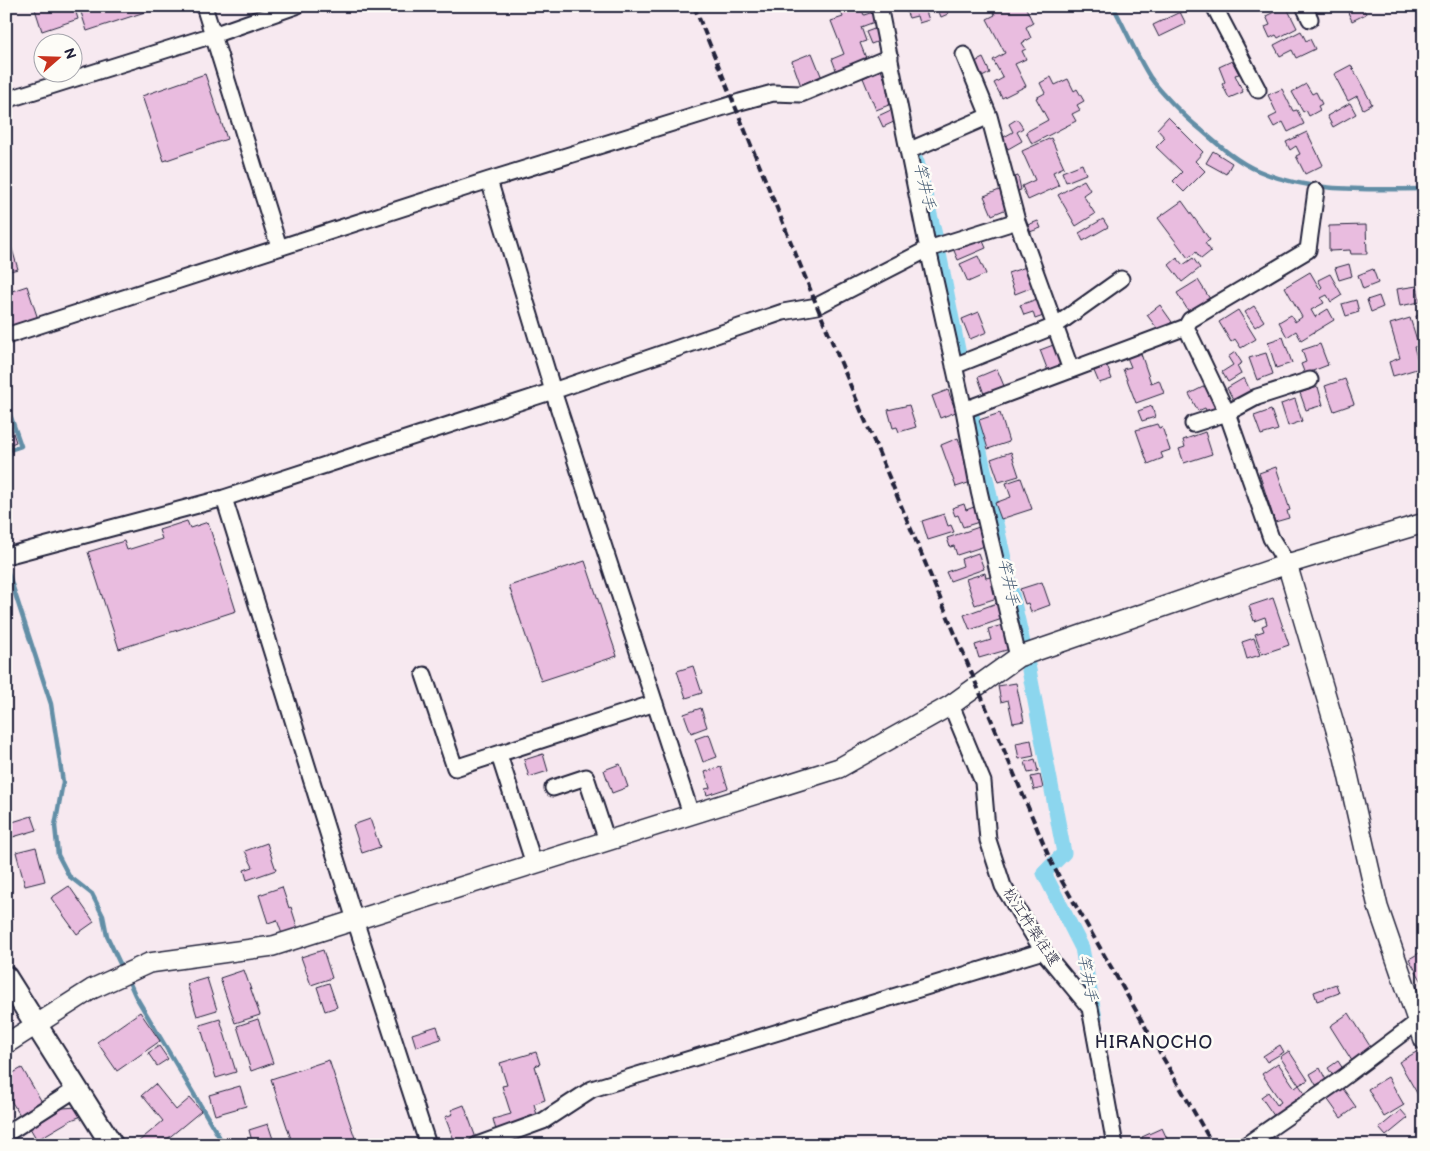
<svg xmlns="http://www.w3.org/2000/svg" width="1430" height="1151" viewBox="0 0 1430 1151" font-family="'Balsamiq Sans','Klee One',sans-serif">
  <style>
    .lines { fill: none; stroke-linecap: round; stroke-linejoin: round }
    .stream { stroke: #628ea6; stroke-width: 4.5 }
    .canal { stroke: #8cd6ee; stroke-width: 15 }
    .building { fill: #e9bcdf; stroke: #22223b }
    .minor-casing { stroke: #22223b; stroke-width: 19 }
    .tertiary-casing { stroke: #22223b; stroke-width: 22 }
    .secondary-casing { stroke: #22223b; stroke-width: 25 }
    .minor { stroke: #fdfcf7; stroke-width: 15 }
    .tertiary { stroke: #fdfcf7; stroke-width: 19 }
    .secondary { stroke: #fdfcf7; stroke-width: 21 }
    .rail { stroke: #22223b; stroke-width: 4; stroke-dasharray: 8 4; stroke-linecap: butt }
    .labels { text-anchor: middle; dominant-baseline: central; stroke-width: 5; stroke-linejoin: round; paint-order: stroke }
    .street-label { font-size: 15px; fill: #22223b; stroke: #fdfcf7 }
    .water-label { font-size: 16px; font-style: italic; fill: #425871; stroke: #fdfcf7 }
    .quarter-label { font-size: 18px; letter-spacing: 1px; fill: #22223b; stroke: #fdfcf7 }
  </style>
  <rect width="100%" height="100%" fill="#f7e9f0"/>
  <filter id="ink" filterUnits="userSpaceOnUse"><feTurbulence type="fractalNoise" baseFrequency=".02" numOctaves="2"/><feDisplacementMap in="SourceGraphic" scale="10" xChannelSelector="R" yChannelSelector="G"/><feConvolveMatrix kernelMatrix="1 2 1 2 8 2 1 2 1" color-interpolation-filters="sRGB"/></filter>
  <g filter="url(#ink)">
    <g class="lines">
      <path class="stream" d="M1113,6C1125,28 1137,57 1150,77C1161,93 1185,117 1200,129C1217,144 1237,162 1259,171C1310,193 1369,189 1424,189
        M6,403L21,446L6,451
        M6,566L51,704L63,782L55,826L58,855L69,876L92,894L103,916L107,936L123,970
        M127,977L135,995L224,1145"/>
      <path class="canal" d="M917,162L937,243L959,355
        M970,407L1029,670L1064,853L1044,873L1082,948L1095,1018"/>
    </g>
    <path class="building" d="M34,6H74L78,19L42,31Z
      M79,6H163L87,31Z
      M841,6H860L864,15L873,12L877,21L861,27L866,41L860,43L868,63L838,75L832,59L844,54L831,21L843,17L839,7Z
      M904,6H924L929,20L919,23L917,16L909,18Z
      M931,6H945L948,14L941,17L938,9L933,11Z
      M991,6H1008V8L1025,6L1033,23L1026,27L1031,38L1022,43L1026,49L1022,51L1026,59L1015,64L1026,86L1002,98L994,83L1003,78L993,60L1005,53L987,19L995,15Z
      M1286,6L1297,28L1278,38L1276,35L1270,38L1265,27L1270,25L1266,16Z
      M1345,6H1362L1366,14L1352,21Z
      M1180,12L1186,24L1159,37L1153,25Z
      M877,28L882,40L871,44L866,32Z
      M1301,31L1306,41L1310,39L1315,49L1296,58L1292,50L1280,56L1274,45Z
      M812,53L822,78L801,86L792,61Z
      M983,58L990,73L982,77L975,62Z
      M1232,61L1239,74L1235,75L1243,92L1229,98L1222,84L1225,82L1219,67Z
      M1351,65L1372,104L1363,109L1357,96L1348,101L1334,74Z
      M881,70L894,103L876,110L863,78Z
      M205,74L227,139L164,161L142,96Z
      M1051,77L1055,85L1068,79L1074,91L1077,89L1084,101L1077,105L1080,110L1072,114L1076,121L1032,144L1026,132L1048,120L1036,98L1045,93L1040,83Z
      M1306,84L1312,94L1316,92L1322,104L1318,106L1320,110L1309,116L1306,110L1303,112L1292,92Z
      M1282,89L1293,111L1297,110L1304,124L1288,132L1283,122L1274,127L1269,118L1277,114L1268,95Z
      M1350,103L1356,114L1333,127L1327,116Z
      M893,109L898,120L883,127L878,116Z
      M1168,117L1203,152L1195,161L1205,171L1184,192L1173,181L1182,172L1156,147L1165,138L1157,129Z
      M1017,119L1023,128L1017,132L1022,141L1008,149L1002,138L1013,132L1009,124Z
      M1307,132L1323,165L1305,174L1296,156L1300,154L1296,146L1290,150L1286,142Z
      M1051,138L1064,167L1053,172L1059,186L1028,200L1022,186L1035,180L1022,151Z
      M1213,151L1232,163L1226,174L1206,163Z
      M1082,164L1086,174L1066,182L1062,172Z
      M1018,176L1021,190L1013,192L1011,178Z
      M1084,180L1090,190L1083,195L1095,214L1076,226L1058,195Z
      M1002,189L1009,208L992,215L984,196Z
      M1182,201L1210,240L1205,243L1211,251L1201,259L1196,252L1188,258L1158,218Z
      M1103,219L1108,227L1083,241L1079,233Z
      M1038,221L1041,228L1027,233L1025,226Z
      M1366,225L1367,254H1351L1350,250L1329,251V226Z
      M6,229L18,269L10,271L6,260Z
      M980,234L986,248L958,260L952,246Z
      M978,256L986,274L968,282L960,264Z
      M1177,258L1183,265L1193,258L1200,268L1182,282L1169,265Z
      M1349,264L1352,276L1339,280L1335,268Z
      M1026,267L1033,287L1015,294L1008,273Z
      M1373,269L1378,283L1363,289L1358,275Z
      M1310,272L1320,289L1322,287L1318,280L1330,274L1342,295L1331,302L1327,295L1321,298L1324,303L1311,310L1315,317L1328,309L1334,320L1301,340L1296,331L1287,337L1279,322L1291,315L1295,322L1302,317L1285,287Z
      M1198,280L1210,299L1189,312L1177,293Z
      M27,286L38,319L11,328L6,314V293Z
      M1417,286L1420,302L1400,306L1397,289Z
      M1379,296L1383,307L1371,312L1367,300Z
      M1040,298L1046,315L1035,319L1033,312L1024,315L1020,305Z
      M1356,300L1359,312L1346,316L1342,304Z
      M1160,305L1172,322L1159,331L1147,315Z
      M1254,306L1264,321L1255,327L1245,312Z
      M1238,310L1256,339L1241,348L1235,339L1231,342L1219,322Z
      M979,312L987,332L970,339L962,319Z
      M1424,314V331L1420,332L1416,316Z
      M1410,318L1419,346L1414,347L1420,368L1393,376L1389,362L1400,358L1390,324Z
      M1283,337L1292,363L1276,368L1268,342Z
      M1056,344L1064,364L1048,371L1040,350Z
      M1320,344L1328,365L1305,374L1301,364L1306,362L1302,350Z
      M1140,351L1151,383L1159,380L1164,393L1136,403L1123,369L1131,367L1126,355Z
      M1235,352L1242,363L1237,366L1241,374L1228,382L1222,372L1233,365L1228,357Z
      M1266,353L1273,374L1257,380L1249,358Z
      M1107,366L1112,379L1099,383L1094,371Z
      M997,369L1004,386L984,394L978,377Z
      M1244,378L1251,392L1234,401L1227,388Z
      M1345,379L1354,404L1334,411L1325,386Z
      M1207,385L1218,407L1207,412L1205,408L1198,411L1189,394Z
      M1318,387L1323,405L1306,410L1300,393Z
      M948,390L956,412L940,418L932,396Z
      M1295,399L1302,421L1288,426L1281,404Z
      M909,405L916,427L899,432L897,427L893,428L888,410Z
      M1152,406L1155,417L1142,421L1138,411Z
      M1271,410L1278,430L1261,435L1254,416Z
      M6,412L16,442L6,446Z
      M1000,413L1009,442L988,449L979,420Z
      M1157,424L1159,428L1162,427L1170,450L1161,453L1163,458L1148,464L1136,430Z
      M1205,432L1212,454L1184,463L1179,449L1185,447L1183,440Z
      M958,438L968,466L966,467L971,482L956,487L941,445Z
      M1011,452L1019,476L999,482L991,459Z
      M1276,467L1290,510L1287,511L1289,518L1275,522L1259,473Z
      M1021,478L1032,509L1001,519L995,503L1011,497L1006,483Z
      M964,504L966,510L974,507L979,522L963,527L958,515L955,516L952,508Z
      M944,514L948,526L951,525L954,532L928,540L922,521Z
      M187,521L190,528L208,522L236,611L119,649L88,552L124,541L127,550L162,539L159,530Z
      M982,526L988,545L957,555L954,546L950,547L947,538Z
      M978,553L984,569L950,581L946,572L963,566L961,559Z
      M585,561L617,656L541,681L509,586Z
      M985,573L986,578L990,577L997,598L975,605L966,579Z
      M1042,582L1050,605L1031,612L1028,603L1025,604L1020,589Z
      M1273,598L1289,645L1262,654L1255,634L1264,631L1262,626L1267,624L1265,617L1254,621L1249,606Z
      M997,603L1002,619L970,630L964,615Z
      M1003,625L1010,649L979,658L975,645L991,640L988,629Z
      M1254,638L1260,655L1247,659L1242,642Z
      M693,666L702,693L686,698L677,671Z
      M1016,683L1024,721L1013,723L1008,700L1001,702L998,686Z
      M701,708L707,727L691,733L684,714Z
      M709,734L717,757L703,762L695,739Z
      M1031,740L1034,756L1019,759L1016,743Z
      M543,754L548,771L529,777L524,760Z
      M1035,759L1038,771L1028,773L1025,762Z
      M620,764L628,787L612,793L604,770Z
      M721,767L728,788L707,795L705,789L710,788L705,772Z
      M1040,775L1043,788L1034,790L1031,777Z
      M32,816L37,830L6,839V824Z
      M370,819L380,847L362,853L353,825Z
      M267,843L276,870L247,880L244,870L253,867L245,851Z
      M36,847L45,881L25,886L16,852Z
      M69,886L94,922L77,934L51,898Z
      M282,887L289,908L291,907L298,929L282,934L277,920L268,923L259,895Z
      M323,950L332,978L311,985L301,957Z
      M1421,952L1424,956V985L1409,959Z
      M244,970L260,1015L235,1023L220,978Z
      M207,978L217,1010L197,1016L187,984Z
      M329,983L337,1007L325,1011L317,987Z
      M1336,984L1339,993L1317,1001L1314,992Z
      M140,1012L160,1041L117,1071L97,1042Z
      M1349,1013L1373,1051L1354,1064L1330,1026Z
      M220,1019L236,1072L216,1078L200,1025Z
      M258,1019L273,1063L251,1071L237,1026Z
      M437,1026L441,1039L416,1047L412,1034Z
      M1280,1045L1284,1052L1267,1062L1263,1056Z
      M159,1046L168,1059L157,1066L148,1053Z
      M1289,1051L1308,1080L1299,1085L1280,1057Z
      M1418,1051L1424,1061V1099L1421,1100L1399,1062Z
      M536,1052L540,1064L535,1066L545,1100L534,1104L537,1115L516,1122L518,1127L497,1134L493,1119L511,1114L502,1086L507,1085L500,1063Z
      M329,1060L356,1141L343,1145H293L271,1079Z
      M1338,1061L1345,1072L1335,1079L1328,1068Z
      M1278,1063L1295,1088L1299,1085L1308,1098L1277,1120L1261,1097L1268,1092L1277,1105L1281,1102L1262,1074Z
      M22,1068L42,1102L20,1115L6,1093V1077Z
      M1320,1068L1326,1080L1316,1085L1310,1074Z
      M1388,1077L1404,1105L1384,1117L1368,1089Z
      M155,1084L176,1110L190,1098L201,1111L160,1145H140L138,1142L163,1121L142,1095Z
      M240,1086L246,1106L215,1115L209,1095Z
      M1341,1086L1356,1107L1341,1118L1326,1097Z
      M464,1105L476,1138L456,1145L445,1117L453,1114L451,1110Z
      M77,1107L82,1116L71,1120L37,1140L30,1128L63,1108Z
      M1401,1110L1408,1118L1386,1136L1379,1128Z
      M268,1124L274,1142L269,1143L270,1145H253L249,1130Z
      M1162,1128L1170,1145H1145L1142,1137Z"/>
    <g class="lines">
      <g class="minor-casing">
        <path id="minor" d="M204,6L279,247
          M879,6L928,249L964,410L979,491L1018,657
          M1214,6L1258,90
          M1304,6L1310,19
          M964,55L989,116L1017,221L1071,370
          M6,100L213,35L296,6
          M908,151L989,116
          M489,180L553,391L691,814
          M1186,327L1190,320L1308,250L1316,191
          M6,336L489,180L740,102L773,93L801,94L890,57
          M954,366L1055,326L1121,279
          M964,410L1186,327L1227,413L1271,538L1287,564
          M1193,424L1227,413L1257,397L1310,380
          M224,498L355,920L428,1145
          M6,556L224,498L553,391L783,312L817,306L928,249L1017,221
          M424,675L455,768L655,703
          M951,705L983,782L988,840L1003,886L1043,951L1090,1008L1115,1145
          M499,755L534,864
          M553,788L586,777L607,841
          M6,1134L76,1089
          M477,1145L543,1121L592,1089L1043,951
          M1246,1145L1340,1080L1424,1017"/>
      </g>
      <g class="tertiary-casing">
        <path id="tertiary" d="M1287,564L1344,757L1378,907L1424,1040
          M6,1044L92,989L149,963L273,946L839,768L951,705L1018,657L1287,564L1424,523"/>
      </g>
      <g class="secondary-casing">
        <path id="secondary" d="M6,977L112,1145"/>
      </g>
      <use href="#minor" class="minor"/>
      <use href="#tertiary" class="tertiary"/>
      <use href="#secondary" class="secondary"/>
      <path class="rail" d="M694,6L817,306L1052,864L1213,1145"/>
    </g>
  </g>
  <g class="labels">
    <g class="street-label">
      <text transform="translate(1031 927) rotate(57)">松江杵築往還</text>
    </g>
    <g class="water-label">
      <text transform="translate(924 186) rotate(77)">竿井手</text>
      <text transform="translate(1008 582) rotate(78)">竿井手</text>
      <text transform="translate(1087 978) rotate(79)">竿井手</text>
    </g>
    <g class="quarter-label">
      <text x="1154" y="1042">HIRANOCHO</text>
    </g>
  </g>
  <rect width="1430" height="1151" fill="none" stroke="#fdfcf7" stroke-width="25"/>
  <rect x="12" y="12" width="1405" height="1126" fill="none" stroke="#22223b" stroke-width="2" filter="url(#ink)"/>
  <g transform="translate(58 58) rotate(70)"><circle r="24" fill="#fdfcf7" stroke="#a5a5ac"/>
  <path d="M0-4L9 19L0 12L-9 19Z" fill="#c8321e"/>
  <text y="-8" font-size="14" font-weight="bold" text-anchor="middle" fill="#22223b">N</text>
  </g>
</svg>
